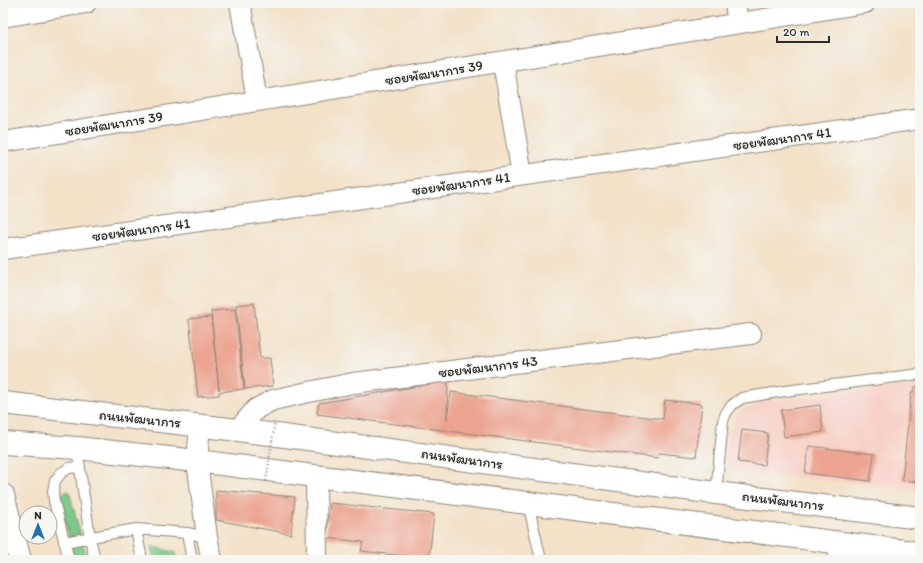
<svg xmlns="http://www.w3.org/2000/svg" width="923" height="563" viewBox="0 0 923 563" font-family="Itim,'Playpen Sans Thai',sans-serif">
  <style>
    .built { fill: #f7d1c7 }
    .green { fill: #7ac988; stroke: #527a5a }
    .building { fill: #eca38f }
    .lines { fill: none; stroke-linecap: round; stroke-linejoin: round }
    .lane-casing { stroke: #8f867a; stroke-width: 12 }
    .street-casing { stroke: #8f867a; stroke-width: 22 }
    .secondary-casing { stroke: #8f867a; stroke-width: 24 }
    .lane { stroke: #fff; stroke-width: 10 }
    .street { stroke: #fff; stroke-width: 20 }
    .secondary { stroke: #fff; stroke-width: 22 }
    .path-bridge { stroke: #8f867a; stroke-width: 2.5; stroke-dasharray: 1 3; stroke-linecap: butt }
    .labels { text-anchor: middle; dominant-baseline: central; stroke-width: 3; stroke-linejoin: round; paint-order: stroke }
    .street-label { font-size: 14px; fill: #2b2b2b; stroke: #f6f6f2 }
  </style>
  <rect width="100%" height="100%" fill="#f6f6f2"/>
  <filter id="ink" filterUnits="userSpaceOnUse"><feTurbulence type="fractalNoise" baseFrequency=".025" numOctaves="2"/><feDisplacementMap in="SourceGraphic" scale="8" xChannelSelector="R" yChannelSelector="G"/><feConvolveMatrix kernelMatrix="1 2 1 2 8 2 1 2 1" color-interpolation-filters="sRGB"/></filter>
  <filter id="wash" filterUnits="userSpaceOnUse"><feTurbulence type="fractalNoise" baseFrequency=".012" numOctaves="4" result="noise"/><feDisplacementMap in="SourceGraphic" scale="16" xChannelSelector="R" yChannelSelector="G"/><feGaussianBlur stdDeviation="0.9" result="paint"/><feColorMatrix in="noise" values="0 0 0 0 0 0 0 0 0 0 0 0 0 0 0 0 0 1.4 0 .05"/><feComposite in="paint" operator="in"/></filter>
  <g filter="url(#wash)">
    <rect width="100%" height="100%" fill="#f3e1c8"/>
    <path class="built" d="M920,381V490L725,470L728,432L739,413L761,402L881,390Z"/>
    <path class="green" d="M69,491L87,560H75L58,495Z
      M151,546L176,553L177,560H154Z"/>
    <g id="blocks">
      <path class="building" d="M254,303L260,358H270L273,386L245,389L236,305Z
        M235,309L244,389L219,392V395L198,397L189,319L211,317L219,390L211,311Z
        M448,381L447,419L451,392L663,419L665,400L702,404L696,457L659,453L658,458L317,414L319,403Z
        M920,385V482L902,480L911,394L917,386Z
        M820,405L823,432L784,437L781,410Z
        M742,430L768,433L764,465L738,462Z
        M809,446L874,454L870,481L805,473Z
        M216,490L295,497L291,534L216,520Z
        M330,503L434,514L429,559L361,551L363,542L326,538Z"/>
    </g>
  </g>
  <g filter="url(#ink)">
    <use href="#blocks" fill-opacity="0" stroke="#8f867a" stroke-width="1"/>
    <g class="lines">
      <g class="lane-casing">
        <path id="lane" d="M77,448L90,538L95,560
          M716,493L723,421L726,413L732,405L742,398L785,391L920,374
          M528,503L541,560
          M136,529L142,560
          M187,533L192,560
          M64,542L136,529L187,533L207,537
          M69,560L54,501L53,491L55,481L61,473L69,468L80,467"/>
      </g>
      <g class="street-casing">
        <path id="street" d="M240,3L257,100
          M735,3L738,23
          M3,17L86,3
          M503,62L522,175
          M3,142L865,3
          M3,249L920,119
          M200,425L197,461L207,537L212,560
          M238,430L256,409L273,400L304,393L353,383L751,334
          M316,476L317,560
          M838,560L840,542"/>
      </g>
      <g class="secondary-casing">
        <path id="secondary" d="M3,403L238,430L716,493L920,518
          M3,443L77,448L197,461L920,553
          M3,495L20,560"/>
      </g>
      <use href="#lane" class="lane"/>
      <use href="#street" class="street"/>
      <use href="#secondary" class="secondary"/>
      <path class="path-bridge" d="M266,481L275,422"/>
    </g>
  </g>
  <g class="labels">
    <g class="street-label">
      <text transform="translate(434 73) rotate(-9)">ซอยพัฒนาการ 39</text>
      <text transform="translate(114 124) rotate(-9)">ซอยพัฒนาการ 39</text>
      <text transform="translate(782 139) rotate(-8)">ซอยพัฒนาการ 41</text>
      <text transform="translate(461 184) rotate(-8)">ซอยพัฒนาการ 41</text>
      <text transform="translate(141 230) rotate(-8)">ซอยพัฒนาการ 41</text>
      <text transform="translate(488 367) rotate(-7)">ซอยพัฒนาการ 43</text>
      <text transform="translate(140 419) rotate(6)">ถนนพัฒนาการ</text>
      <text transform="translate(462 459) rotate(8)">ถนนพัฒนาการ</text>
      <text transform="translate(783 501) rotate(7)">ถนนพัฒนาการ</text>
    </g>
  </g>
  <rect width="923" height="563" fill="none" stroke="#f6f6f2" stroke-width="16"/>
  <g transform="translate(38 525)"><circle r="19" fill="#f6f6f2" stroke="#a5a5a2"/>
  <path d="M0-3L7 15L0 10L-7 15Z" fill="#1f6fb2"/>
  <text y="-6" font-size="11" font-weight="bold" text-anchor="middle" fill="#2b2b2b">N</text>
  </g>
  <path d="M777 36v6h52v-6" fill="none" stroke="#2b2b2b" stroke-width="2"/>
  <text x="783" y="36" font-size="12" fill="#2b2b2b" stroke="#f6f6f2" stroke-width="3" paint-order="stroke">20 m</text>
</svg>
